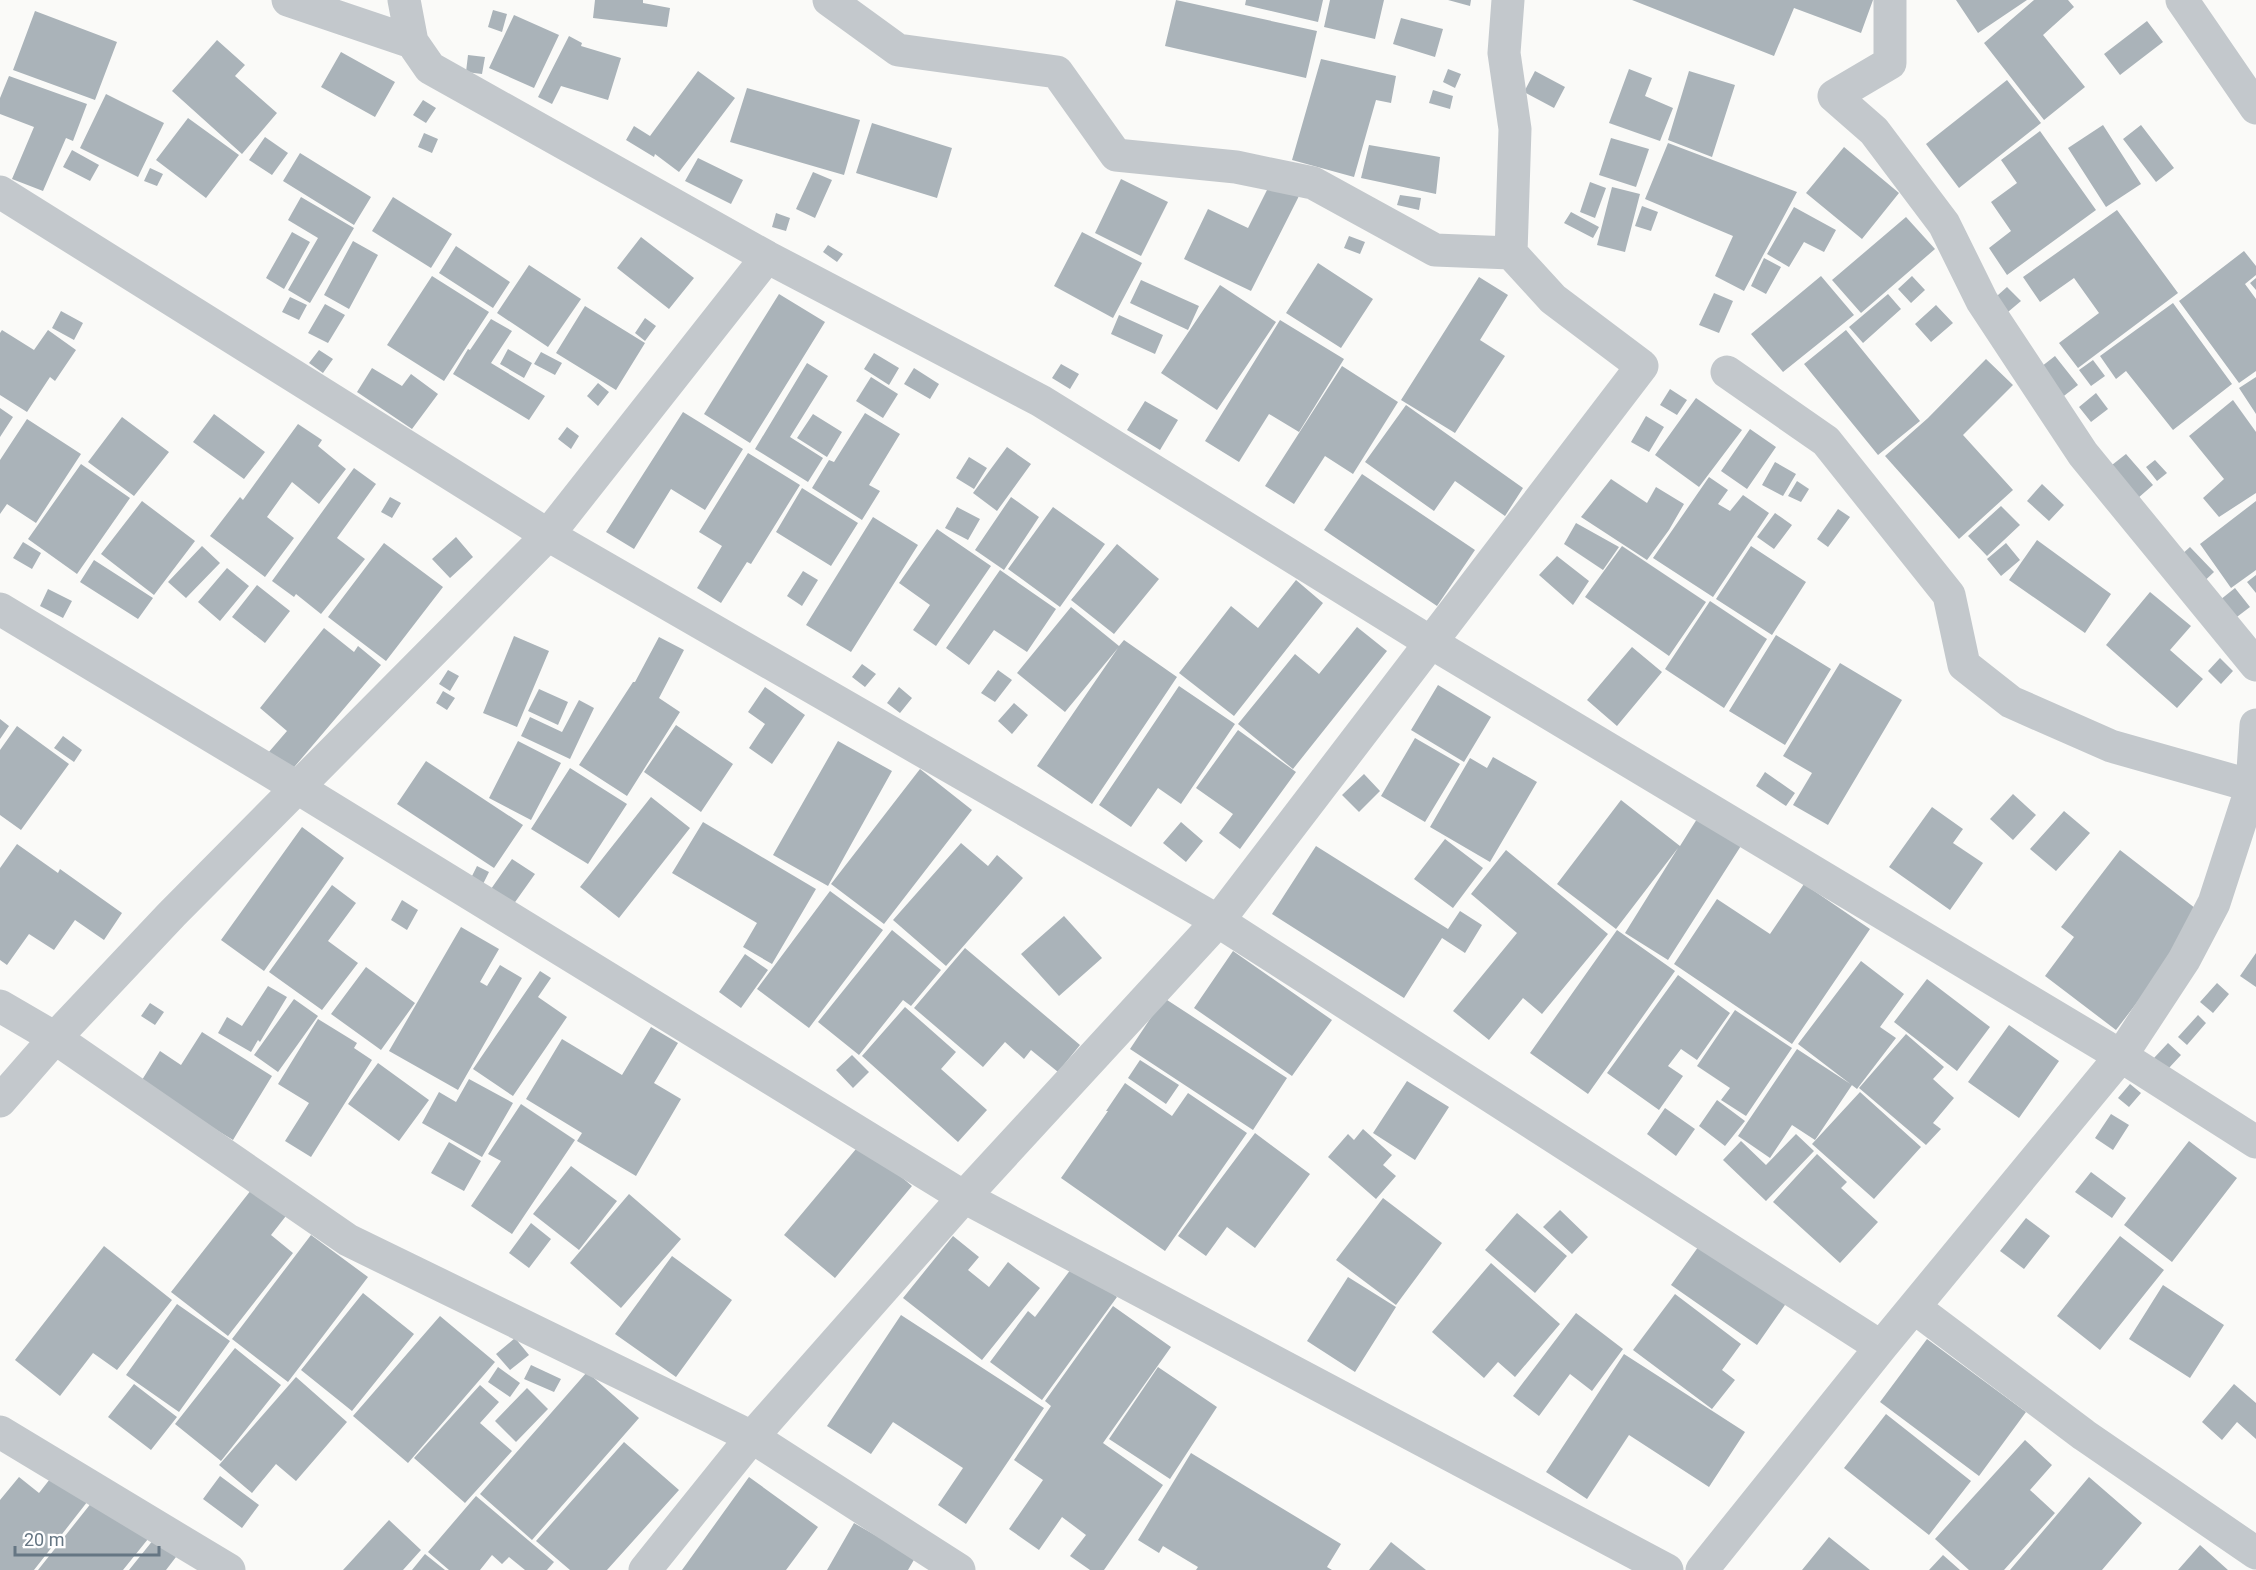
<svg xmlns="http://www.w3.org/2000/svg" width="2256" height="1570" viewBox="0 0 2256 1570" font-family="Roboto,sans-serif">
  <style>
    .building { fill: #aab3b9 }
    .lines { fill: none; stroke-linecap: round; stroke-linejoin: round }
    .minor { stroke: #c3c8cc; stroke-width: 33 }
  </style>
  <rect width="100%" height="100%" fill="#fafaf8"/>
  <path class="building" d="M595,0H643V3L670,8L667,27L593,18Z
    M1176,0L1317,31L1306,78L1165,46Z
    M1246,0H1323L1318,22L1245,5Z
    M1330,0H1384L1375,39L1324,27Z
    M1448,0H1471L1470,6Z
    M1632,0H1873L1861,33L1794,8L1774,56Z
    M1956,0H2027L1978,33Z
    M2034,0H2068L2074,7L2043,35L2085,87L2044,120L1984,43Z
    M493,10L507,14L502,32L488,27Z
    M35,11L117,42L95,100L13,70Z
    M514,15L559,35L534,88L489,68Z
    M1401,18L1443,29L1435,57L1393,44Z
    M2147,21L2163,42L2120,75L2104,54Z
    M569,36L582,43L581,46L621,58L608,100L561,86L552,104L538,97Z
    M217,40L245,65L235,76L277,113L242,154L172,91Z
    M341,52L395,82L375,117L321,87Z
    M468,55L485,57L482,74L466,72Z
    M1321,59L1396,76L1391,103L1376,100L1354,177L1292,160Z
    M1448,69L1461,74L1455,88L1443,82Z
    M1629,69L1652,78L1645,96L1673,108L1660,141L1609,123Z
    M698,71L735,98L679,172L655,154L654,157L626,140L634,126L650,136Z
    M1535,71L1565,87L1554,108L1524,92Z
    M1689,71L1735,85L1712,157L1668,140Z
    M9,76L87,104L73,141L66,138L43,191L12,179L34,127L0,114V98Z
    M2007,80L2041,123L1959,188L1926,144Z
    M747,88L860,120L844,175L730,142Z
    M1433,90L1453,96L1450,109L1429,103Z
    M106,94L164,123L138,177L80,148Z
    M423,100L436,108L426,123L413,115Z
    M188,118L239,155L206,198L156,160Z
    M872,123L952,148L937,198L856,173Z
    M2103,125L2141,184L2106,207L2068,148Z
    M2141,125L2174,168L2156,182L2123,139Z
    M2040,131L2096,210L2007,275L1989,248L2011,231L1991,202L2017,183L2001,160Z
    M424,133L438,139L432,153L418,147Z
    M265,137L288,153L272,175L249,160Z
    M1611,138L1649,149L1636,187L1599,175Z
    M1668,143L1797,192L1744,291L1715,276L1733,236L1645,199Z
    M1369,145L1440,157L1436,194L1361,178Z
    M1844,147L1899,193L1862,239L1806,193Z
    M72,150L99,165L90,181L63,167Z
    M300,153L371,197L354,225L283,181Z
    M698,158L743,180L731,204L685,181Z
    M150,168L163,174L157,186L144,181Z
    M813,172L832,180L815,218L796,209Z
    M1121,179L1168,202L1141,256L1095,233Z
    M1271,182L1299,196L1251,291L1184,259L1208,209L1248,228Z
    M1590,182L1606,188L1595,218L1580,212Z
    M1612,187L1640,194L1625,252L1597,245Z
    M1400,195L1421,198L1419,210L1397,205Z
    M301,197L354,228L310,303L288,290L318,238L288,220Z
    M393,197L452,234L431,268L372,231Z
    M1642,206L1658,212L1651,231L1635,226Z
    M1794,207L1836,230L1824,252L1804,242L1789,267L1767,254Z
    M2117,210L2178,293L2078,368L2059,343L2099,313L2074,278L2040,302L2023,277Z
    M1571,212L1599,227L1593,238L1564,223Z
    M776,213L790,218L786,231L772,227Z
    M1906,217L1935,249L1861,313L1832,280Z
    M292,232L310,242L284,289L266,278Z
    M1082,232L1142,263L1113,318L1054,286Z
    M1349,236L1365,242L1360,254L1344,248Z
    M641,237L694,278L669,309L617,268Z
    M353,241L378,255L349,309L324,295Z
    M828,245L843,254L837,262L823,252Z
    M456,246L510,282L493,308L439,273Z
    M2244,251L2256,266V275L2245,284L2256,299V371L2239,383L2179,301Z
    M1764,258L1781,267L1766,294L1751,286Z
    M1318,263L1373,299L1341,348L1286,313Z
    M529,265L581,299L548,347L497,313Z
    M432,276L489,312L444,381L387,345Z
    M1821,276L1854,315L1783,372L1751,334Z
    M1912,276L1925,290L1911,303L1898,289Z
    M1479,277L1508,295L1480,340L1505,356L1455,433L1401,400Z
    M2256,278V290L2250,283Z
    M1141,280L1199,306L1188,330L1130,303Z
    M1220,285L1276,322L1217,410L1161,373Z
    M2007,287L2021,301L2002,317L1989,303Z
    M1714,293L1733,301L1719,333L1699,325Z
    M779,294L825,322L750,443L704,414Z
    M1888,294L1901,309L1863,343L1849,327Z
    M290,297L307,305L299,320L282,312Z
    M2173,303L2232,384L2173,430L2126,371L2116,379L2100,356Z
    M325,304L345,315L328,343L308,333Z
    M1936,305L1953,323L1931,342L1915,324Z
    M585,306L645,343L616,390L556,353Z
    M61,311L83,323L74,340L52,328Z
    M1119,315L1163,335L1155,354L1111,334Z
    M645,318L656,326L645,341L635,333Z
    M491,319L512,331L491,363L545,396L529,420L453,374L468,349L470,350Z
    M1280,320L1344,359L1299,432L1269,414L1239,462L1205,441Z
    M2,330L34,350L48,330L76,350L55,381L50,377L27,412L0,395V333Z
    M1846,330L1920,421L1878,455L1804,364Z
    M508,349L532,363L524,378L500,364Z
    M319,350L333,359L323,373L309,363Z
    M541,352L562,363L555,375L534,364Z
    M874,353L899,368L889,385L864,369Z
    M2055,356L2078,385L2060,399L2037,370Z
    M1986,359L2013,385L1963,435L2013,490L1959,539L1885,456L1928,418Z
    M2093,360L2105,376L2091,386L2079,370Z
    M807,363L828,376L790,437L823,458L808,482L755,449Z
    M1061,364L1079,374L1070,389L1052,378Z
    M1342,366L1398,402L1353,474L1325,456L1294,504L1265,486Z
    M372,368L402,386L411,374L438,394L412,429L357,392Z
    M914,368L939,384L930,399L904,384Z
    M871,377L898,394L883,418L856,401Z
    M2256,377V414L2239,388Z
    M598,383L609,392L598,406L587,396Z
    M1670,389L1687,400L1677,415L1660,405Z
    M2096,393L2108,409L2091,422L2079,407Z
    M1696,398L1742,430L1699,487L1655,455Z
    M2233,400L2256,432V493L2219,517L2203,498L2224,479L2189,436Z
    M1145,401L1178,420L1160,450L1127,430Z
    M1406,405L1523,488L1505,516L1455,481L1434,511L1365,462Z
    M0,408L13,417L0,437Z
    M683,412L743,449L705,510L671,489L634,549L606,532Z
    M865,413L900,434L869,485L880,491L862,520L812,488L829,460L834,462Z
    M214,414L265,452L244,479L193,442Z
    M813,414L842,432L827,457L797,438Z
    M1646,416L1664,427L1649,452L1631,442Z
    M122,417L169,452L134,496L88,462Z
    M27,419L81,454L36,523L7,504L0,514V460Z
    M298,424L322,440L318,446L346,469L319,504L292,482L267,517L294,538L265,577L210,536L240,497L243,500Z
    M567,427L579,436L571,449L558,439Z
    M1750,429L1776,447L1747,489L1721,471Z
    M1007,447L1031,464L997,511L973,493Z
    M748,453L800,485L751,564L747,562L721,603L697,588L722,546L699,532Z
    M2126,454L2153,485L2130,505L2103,472Z
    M969,457L987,468L974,489L956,478Z
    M2155,460L2167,473L2157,481L2146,467Z
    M1775,462L1796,474L1783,496L1762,485Z
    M81,464L130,498L77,574L28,539Z
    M354,468L376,484L337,538L365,559L321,614L296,594L294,597L272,581Z
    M1362,474L1475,550L1437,606L1324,530Z
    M1709,477L1728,490L1718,504L1730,511L1743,495L1769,513L1713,597L1653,558Z
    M1611,479L1647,503L1656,487L1684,504L1669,530L1647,560L1581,517Z
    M1797,481L1809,489L1801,502L1788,496Z
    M2042,484L2064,505L2049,521L2027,501Z
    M802,488L858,523L831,566L776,532Z
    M390,497L401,503L392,518L381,512Z
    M1011,497L1039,517L1004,570L975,550Z
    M142,501L195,541L154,595L101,554Z
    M2256,501V570L2231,588L2200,544Z
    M2001,506L2020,525L1987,556L1968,536Z
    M957,507L980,519L968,540L945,528Z
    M1053,507L1105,544L1060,607L1008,569Z
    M1838,509L1850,517L1828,547L1817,539Z
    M1775,513L1792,525L1774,549L1757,537Z
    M873,517L918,545L851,652L806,625Z
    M1576,523L1619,547L1603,570L1564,544Z
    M937,529L991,566L936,646L913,630L930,605L899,583Z
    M456,537L473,557L450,578L432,559Z
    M2037,540L2111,594L2085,633L2009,580Z
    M23,542L41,553L32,569L13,558Z
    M384,543L443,587L386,661L328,617Z
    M2006,543L2020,560L2001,576L1987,559Z
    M1117,544L1159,579L1114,634L1071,600Z
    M202,546L220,563L186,598L168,582Z
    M1622,546L1706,602L1669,656L1585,597Z
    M1751,546L1806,582L1772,635L1716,599Z
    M2190,547L2214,572L2196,589L2172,563Z
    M1557,556L1589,581L1573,605L1539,575Z
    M94,560L153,598L138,619L80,582Z
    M227,568L249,586L220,621L198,602Z
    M1000,570L1056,609L1027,652L994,630L969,665L946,648Z
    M803,571L818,580L802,606L787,596Z
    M2256,575V593L2247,582Z
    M1296,580L1323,603L1234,716L1179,673L1231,606L1258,628Z
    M257,585L290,611L265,643L232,617Z
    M2235,588L2250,607L2225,626L2210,608Z
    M48,589L72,601L63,618L40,606Z
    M2150,592L2191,626L2170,650L2203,679L2177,708L2106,645Z
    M1710,601L1767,639L1724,708L1665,669Z
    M1071,607L1119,646L1124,640L1177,677L1092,804L1037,766L1118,648L1065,712L1017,673Z
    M1357,627L1387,651L1293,769L1238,724L1295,654L1319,674Z
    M324,628L354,652L358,646L381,665L290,772L268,753L287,731L260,708Z
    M1776,635L1831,669L1785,745L1729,711Z
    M514,636L549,651L517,727L483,713Z
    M659,637L684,650L659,698L680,712L627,796L579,765L633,682H635Z
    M1632,647L1662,672L1617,726L1587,700Z
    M2220,658L2233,671L2221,684L2208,671Z
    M1840,663L1902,700L1828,825L1793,805L1812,773L1783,756Z
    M862,664L876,674L865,687L852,677Z
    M448,670L459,676L450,691L439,684Z
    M998,670L1012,680L995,702L981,693Z
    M1438,685L1491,717L1464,762L1411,730Z
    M1179,686L1235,724L1181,804L1158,788L1131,827L1099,805Z
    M765,687L805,715L772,764L749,748L765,724L748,712Z
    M899,687L912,698L900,713L887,703Z
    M539,689L568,702L558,725L528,711Z
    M443,691L455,698L447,710L436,703Z
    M579,700L594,708L570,759L521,736L530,717L562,732Z
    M1014,703L1028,715L1012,734L998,721Z
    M0,719L9,726L0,739Z
    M676,725L733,764L701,812L644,772Z
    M17,726L69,764L21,830L0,815V750Z
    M1238,730L1296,772L1240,849L1219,833L1233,814L1196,788Z
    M63,736L82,750L74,762L54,748Z
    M1415,738L1460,764L1425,822L1381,796Z
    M518,741L561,763L531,820L489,798Z
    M838,741L892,771L828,886L773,855Z
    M1493,757L1537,782L1490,862L1430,827L1470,758L1487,768Z
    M426,761L523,825L494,868L397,804Z
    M570,768L627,804L588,864L531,829Z
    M920,769L972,810L884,924L831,884Z
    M1765,772L1795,793L1786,806L1756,786Z
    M1364,774L1380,791L1359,812L1342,795Z
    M2013,794L2036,815L2013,840L1990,819Z
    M651,797L690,828L619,918L580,887Z
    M1621,800L1680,846L1702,811L1746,838L1668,960L1625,933L1678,848L1616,929L1557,884Z
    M1932,807L1963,829L1953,843L1983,863L1950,910L1889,867Z
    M2064,811L2090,833L2056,871L2030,849Z
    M703,822L816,889L772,964L743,947L757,923L672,873Z
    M1181,822L1203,841L1186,862L1163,843Z
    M302,827L344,858L264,971L221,940Z
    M1445,839L1483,868L1453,908L1414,879Z
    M961,843L988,866L997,855L1023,878L946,966L893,920Z
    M17,844L58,873L60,869L122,913L104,940L75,920L54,950L29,934L7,965L0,960V868Z
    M1316,846L1448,929L1460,911L1482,925L1465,953L1442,938L1404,998L1272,914Z
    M1506,850L1608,934L1542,1014L1523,998L1489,1040L1453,1011L1517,933L1471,894Z
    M2120,850L2204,915L2116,1030L2045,976L2074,937L2061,927Z
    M512,859L535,874L513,905L491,889Z
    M477,866L489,872L482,886L470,880Z
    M1804,884L1870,929L1792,1044L1674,964L1717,899L1770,934Z
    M332,885L356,903L328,941L358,963L322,1010L269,972Z
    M830,891L883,930L809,1028L757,989Z
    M402,900L418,910L407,930L391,920Z
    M1064,916L1102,958L1059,996L1021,954Z
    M461,927L499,949L480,982L487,986L500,965L522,978L458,1090L389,1051Z
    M892,930L941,970L911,1006L903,1000L859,1055L818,1022Z
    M1617,930L1675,971L1588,1094L1530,1053Z
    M965,948L1080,1045L1058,1072L1031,1050L1024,1059L1005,1042L983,1067L914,1008Z
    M1233,951L1332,1020L1292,1076L1194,1008Z
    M2256,953V987L2240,976Z
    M745,954L768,970L741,1008L719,992Z
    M1861,961L1904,994L1880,1027L1896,1038L1857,1089L1798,1044Z
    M366,967L415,1003L381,1050L331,1014Z
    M540,971L551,978L538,997L567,1017L513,1096L473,1069Z
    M1678,975L1730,1013L1697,1060L1681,1049L1668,1066L1683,1076L1659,1110L1607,1073Z
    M1927,979L1990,1027L1957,1071L1894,1022Z
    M2217,983L2229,994L2213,1013L2200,1002Z
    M268,986L287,997L260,1042L258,1040L251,1052L218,1033L227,1017L242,1026Z
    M1164,998L1287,1078L1253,1130L1130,1049Z
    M294,999L318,1016L278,1072L254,1055Z
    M150,1003L164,1012L155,1025L141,1016Z
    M905,1007L956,1052L941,1069L987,1110L958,1142L862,1056Z
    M1735,1010L1792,1048L1746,1116L1721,1100L1730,1088L1697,1066Z
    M2198,1015L2206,1023L2187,1045L2178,1037Z
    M318,1019L357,1043L354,1048L372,1060L311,1157L285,1141L309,1103L278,1084Z
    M2009,1025L2059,1061L2019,1118L1968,1082Z
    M651,1027L678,1043L654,1083L681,1099L636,1176L577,1141L582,1133L526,1099L562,1039L622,1075Z
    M202,1032L272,1076L233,1140L162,1097L142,1080L160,1051L181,1065Z
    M1906,1034L1944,1067L1933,1079L1954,1098L1933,1123L1941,1129L1926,1145L1859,1088Z
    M2168,1043L2181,1055L2168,1069L2154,1058Z
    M1797,1049L1852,1085L1815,1140L1792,1125L1770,1158L1738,1136Z
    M852,1055L869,1072L853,1088L836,1070Z
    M1140,1060L1179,1085L1166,1104L1128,1078Z
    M378,1063L429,1100L399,1141L348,1104Z
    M469,1079L513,1103L482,1157L422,1123L439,1092L456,1102Z
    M1407,1081L1449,1107L1415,1160L1373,1133Z
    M1125,1083L1172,1116L1188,1093L1247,1133L1165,1251L1061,1178L1108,1111H1106Z
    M2130,1084L2141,1093L2129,1107L2118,1098Z
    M1860,1092L1921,1147L1874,1199L1812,1144Z
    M1717,1100L1745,1121L1725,1146L1699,1126Z
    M521,1104L575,1140L512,1234L471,1206L501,1161L488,1154Z
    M1665,1108L1695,1129L1676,1156L1647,1134Z
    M2111,1114L2129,1125L2113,1150L2095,1138Z
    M1363,1129L1392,1155L1383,1165L1396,1176L1376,1199L1328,1157L1348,1134L1354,1140Z
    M1255,1133L1310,1174L1255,1248L1227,1227L1206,1256L1178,1236Z
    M1796,1134L1814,1151L1766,1201L1723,1160L1741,1141L1766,1165Z
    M2189,1141L2237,1178L2172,1262L2124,1225Z
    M449,1142L481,1161L464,1191L431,1173Z
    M861,1143L912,1186L835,1278L784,1235Z
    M1817,1154L1847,1182L1841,1188L1878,1222L1840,1263L1773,1202Z
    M571,1166L617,1201L579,1250L533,1214Z
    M2091,1172L2126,1198L2112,1218L2075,1192Z
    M259,1180L293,1207L271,1235L293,1253L228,1336L171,1292Z
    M629,1194L681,1239L621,1308L570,1263Z
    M1383,1198L1442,1243L1396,1305L1336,1260Z
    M1560,1210L1588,1237L1572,1254L1543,1227Z
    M1517,1213L1567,1256L1535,1293L1485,1250Z
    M2026,1218L2050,1236L2024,1269L2000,1251Z
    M531,1223L551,1239L529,1268L509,1253Z
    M311,1235L368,1277L288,1382L232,1339Z
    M953,1236L979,1257L968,1270L989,1287L1008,1262L1040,1288L982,1360L903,1298Z
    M2120,1236L2164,1270L2100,1350L2057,1316Z
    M1701,1243L1787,1302L1757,1345L1671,1285Z
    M104,1246L172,1300L117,1370L93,1353L60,1396L15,1360Z
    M672,1256L732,1300L676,1377L615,1334Z
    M1491,1263L1560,1324L1515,1377L1498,1362L1484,1378L1432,1332Z
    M1074,1265L1117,1297L1042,1400L990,1362L1028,1311L1035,1317Z
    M1348,1277L1396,1307L1355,1372L1307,1341Z
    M2163,1285L2224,1325L2190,1378L2129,1339Z
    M363,1293L414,1334L352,1411L301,1370Z
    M1675,1294L1741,1344L1722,1370L1735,1380L1712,1409L1633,1350Z
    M177,1304L230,1341L179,1412L126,1375Z
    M1113,1306L1171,1347L1103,1443L1163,1485L1104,1570H1090L1070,1556L1086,1535L1062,1517L1039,1550L1009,1529L1043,1480L1014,1460L1051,1406L1045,1401Z
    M1576,1313L1623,1349L1592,1391L1570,1374L1539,1416L1513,1396Z
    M901,1315L1044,1408L966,1524L938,1505L963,1468L893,1422L871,1454L827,1426Z
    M440,1316L495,1362L408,1463L353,1416Z
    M515,1338L529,1355L510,1370L496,1354Z
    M1927,1339L2026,1412L1979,1476L1880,1402Z
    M235,1348L281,1385L221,1461L175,1424Z
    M1624,1354L1745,1432L1709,1487L1629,1435L1587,1499L1546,1472Z
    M531,1365L561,1379L554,1392L524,1379Z
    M498,1367L520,1383L510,1397L488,1382Z
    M1158,1367L1217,1407L1170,1479L1109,1439Z
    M587,1372L639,1418L532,1540L480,1494Z
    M296,1377L347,1422L296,1481L276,1464L252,1493L219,1465Z
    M134,1384L177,1417L151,1450L108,1417Z
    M2234,1384L2256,1403V1439L2237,1422L2222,1440L2202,1422Z
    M480,1385L499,1402L480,1423L512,1451L465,1503L414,1458Z
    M527,1388L548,1409L516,1442L495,1421Z
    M1886,1414L1971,1481L1929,1535L1844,1468Z
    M2025,1440L2052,1465L2030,1490L2055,1513L2004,1570H1969L1935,1539Z
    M624,1442L679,1490L607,1570H570L536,1541Z
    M1191,1453L1341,1544L1327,1567L1332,1570H1196L1198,1567L1163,1546L1159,1553L1138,1540Z
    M57,1470L91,1497L34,1570H0V1500L19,1477L39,1493Z
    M220,1476L259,1505L242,1528L203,1499Z
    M749,1477L818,1527L786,1570H682Z
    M2089,1477L2142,1523L2102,1570H2010Z
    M476,1496L554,1562L547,1570H525L509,1557L502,1564L492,1555L480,1570H449L428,1552Z
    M96,1497L148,1539L123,1570H38Z
    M389,1520L421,1550L403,1570H343Z
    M854,1523L915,1558L908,1570H827Z
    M1829,1537L1870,1570H1802Z
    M154,1539L176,1557L166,1570H129Z
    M1391,1542L1426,1570H1369Z
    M2200,1545L2228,1570H2178Z
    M425,1554L445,1570H412Z
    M1943,1555L1960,1570H1929Z"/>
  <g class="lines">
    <path class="minor" d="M288,0L412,42
      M404,0L412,42L430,68L767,257L1041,401L1430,642L2121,1056L2256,1142
      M1508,0L1504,53L1515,129L1511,253
      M1890,0V63L1834,96L1874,131L1944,224L1982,301L2083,454L2256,665
      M2182,0L2256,108
      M0,192L548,535L1218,921L1881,1347
      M0,609L298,788L964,1197L1667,1570
      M2256,725L2252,786H2256
      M0,1006L55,1038L348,1240L752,1437L959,1570
      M0,1101L55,1038L172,914L548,535L767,257
      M1915,1308L2084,1435L2256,1553
      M0,1432L229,1570
      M645,1570L752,1437L964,1197L1218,921L1642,366L1553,299L1511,253L1435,250L1313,183L1236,167L1116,155L1057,72L898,50L829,0
      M1702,1570L1881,1347L2121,1056L2184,960L2214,903L2252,786L2111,746L2011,702L1964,665L1949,595L1826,441L1727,372"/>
  </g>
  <path d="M15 1546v9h144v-9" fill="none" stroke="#657683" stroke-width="3"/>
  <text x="24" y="1546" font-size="18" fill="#657683" stroke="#ffffff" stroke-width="4.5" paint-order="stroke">20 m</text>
</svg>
